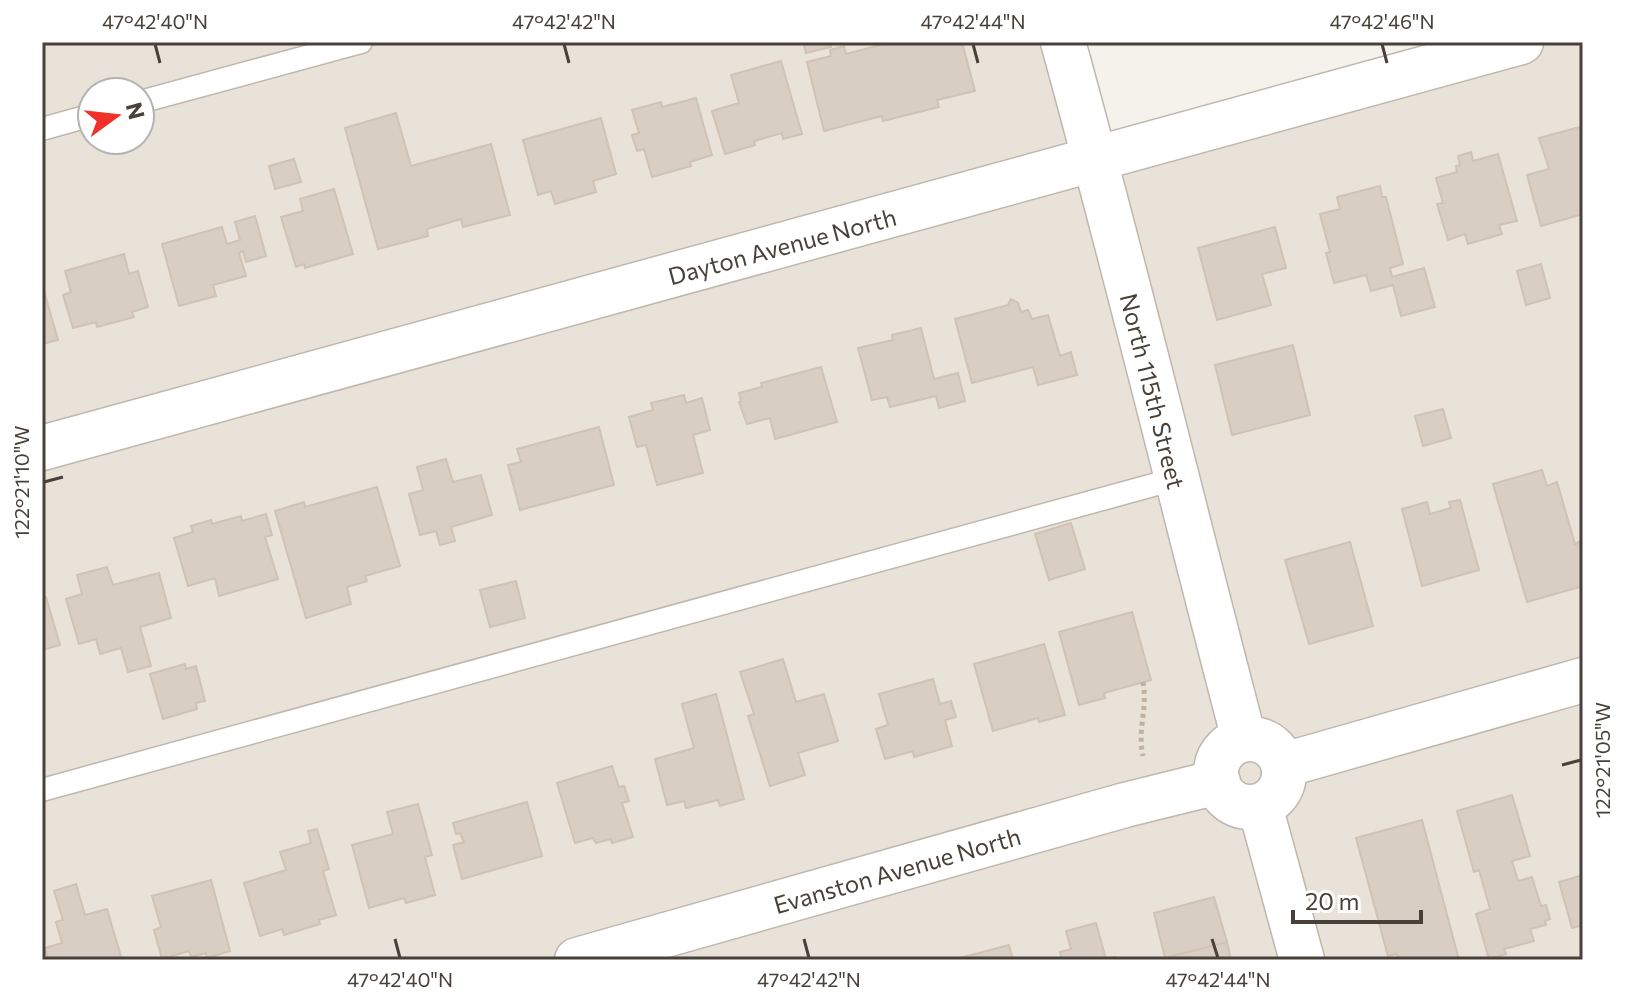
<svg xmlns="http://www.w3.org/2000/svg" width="1625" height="1002" viewBox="0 0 1625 1002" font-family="Commissioner,sans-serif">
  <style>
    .residential { fill: #e8e2d9; fill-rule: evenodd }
    .building { fill: #d9cec4; stroke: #d0c3b4; stroke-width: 2 }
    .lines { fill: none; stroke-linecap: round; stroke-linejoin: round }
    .service-casing { stroke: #c0b7ae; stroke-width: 25 }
    .minor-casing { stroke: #c0b7ae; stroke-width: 47 }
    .tertiary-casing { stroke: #c0b7ae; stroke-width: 47 }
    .path { stroke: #c1b29f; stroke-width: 5; stroke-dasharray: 4 4; stroke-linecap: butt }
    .service { stroke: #fff; stroke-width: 22 }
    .minor { stroke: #fff; stroke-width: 44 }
    .tertiary { stroke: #fff; stroke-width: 44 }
    .ticks { fill: none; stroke: #494139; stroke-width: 3 }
    .labels { text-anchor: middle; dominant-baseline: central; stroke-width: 8; stroke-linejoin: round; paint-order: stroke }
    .street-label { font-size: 24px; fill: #494139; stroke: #fff }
    .neatline { fill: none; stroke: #494139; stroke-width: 3 }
    .ticks-label { font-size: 20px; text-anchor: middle; fill: #494139 }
  </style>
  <rect width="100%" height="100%" fill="#f5f1eb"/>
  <path class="residential" d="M42,42H1063L1096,160L1521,42H1583V960H42ZM92,92H140V140H92Z"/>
  <path class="building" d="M803,42H830L831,47L806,53Z
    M892,42H962L975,91L937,100L939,107L883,121L882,116L824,131L807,62L831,56L830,50L844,46L846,54Z
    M781,61L802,134L783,139L782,133L754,141L755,145L725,154L712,111L739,103L731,75Z
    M696,98L712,155L690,162L691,166L652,177L644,149L637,151L632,135L639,133L632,110L661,102L662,107Z
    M396,113L411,166L491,144L510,215L463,227L461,219L427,229L428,236L378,249L345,128Z
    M601,118L616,174L593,181L596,192L555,204L551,191L538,195L523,140Z
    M1583,126V214L1541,226L1527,175L1549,169L1539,138Z
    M1471,152L1473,161L1498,154L1517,221L1499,225L1502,234L1468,244L1465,234L1448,240L1437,204L1443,203L1436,178L1457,172L1456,166L1460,165L1458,156Z
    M294,159L301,182L275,189L269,166Z
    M1380,186L1382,197H1386L1403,264L1390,268L1392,277L1424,268L1435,307L1401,316L1393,285L1371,291L1366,275L1334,283L1326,253L1330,252L1320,214L1340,209L1337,197Z
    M334,189L353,254L305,268L304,264L296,267L281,217L303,211L300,199Z
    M255,216L266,256L246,262L243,251L239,253L246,276L213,285L216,296L179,306L162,244L222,227L227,244L240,240L235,222Z
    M1275,227L1286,268L1262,274L1271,305L1217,320L1198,248Z
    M124,254L129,274L138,271L148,307L132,312L134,317L97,327L96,322L73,328L63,295L71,292L65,271Z
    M1541,264L1550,298L1526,305L1517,271Z
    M42,284L58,340L42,344Z
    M1011,299L1018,303L1021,312L1028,310L1032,319L1048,315L1060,356L1071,352L1077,375L1038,385L1033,367L972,383L955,319L1008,305Z
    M921,328L934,379L958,373L965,401L939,408L936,396L890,407L887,397L872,400L858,348L893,340L892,335Z
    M1293,345L1310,415L1232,435L1215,365Z
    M821,367L837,422L775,439L770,418L747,424L739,402L741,401L739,393L762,387L761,383Z
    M684,395L686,403L702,398L710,430L693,435L703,473L657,485L646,445L637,447L629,417L653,410L651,403Z
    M1443,409L1451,438L1423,446L1415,416Z
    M599,427L614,485L520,510L508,465L521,462L517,449Z
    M446,459L453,482L481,475L492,515L451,527L455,541L440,545L436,531L420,535L409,494L423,490L417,467Z
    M1542,470L1547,486L1557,482L1575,544L1579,542L1583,557V586L1527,602L1493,484Z
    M377,487L400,566L365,576L367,581L347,587L351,604L306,618L275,511L304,502L305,507Z
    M1460,500L1479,570L1422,586L1402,509L1427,502L1430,514L1451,508L1449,502Z
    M266,514L272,535L265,537L278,579L219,596L215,578L188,586L174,538L193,532L191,526L211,520L212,524L241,516L242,521Z
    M1071,523L1085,569L1049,580L1035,534Z
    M1350,542L1373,626L1309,644L1285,560Z
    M107,567L113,585L159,573L171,618L140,627L151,666L128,672L121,648L100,654L96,639L79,644L66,599L82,594L77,575Z
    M516,581L525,618L490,627L480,590Z
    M46,597L60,645L42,650V598Z
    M1132,612L1151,680L1104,693L1105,698L1079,705L1059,632Z
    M1044,644L1065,715L1039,722L1038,718L993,731L974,664Z
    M783,659L796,702L824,694L838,741L798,753L805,775L770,786L748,716L754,714L740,672Z
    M185,664L186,669L196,666L205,701L196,703L197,709L163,719L150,674Z
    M933,679L940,704L951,701L956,717L945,720L952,746L914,757L913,751L885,759L876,729L888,725L879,694Z
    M716,694L744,799L720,806L718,800L686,808L684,801L667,805L655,759L694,748L682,704Z
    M612,766L619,787L624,786L629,801L622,803L633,837L612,843L611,839L596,843L593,838L575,843L557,783Z
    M1512,795L1530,856L1512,861L1518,881L1532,877L1541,906L1546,905L1550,919L1545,921L1546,925L1530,929L1534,941L1504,949L1506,954L1489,959L1476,914L1490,909L1479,870L1474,872L1457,811Z
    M527,802L542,856L462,879L453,845L464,842L460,833L456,834L453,823Z
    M418,804L432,855L425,857L435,895L406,903L404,898L369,908L352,845L393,834L387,812Z
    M1422,820L1459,960H1398L1397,954L1388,956L1356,838Z
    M317,829L329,869L323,871L336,915L319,920L320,924L284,935L282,929L260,936L244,883L286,870L280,852L311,843L308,831Z
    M1583,875V925L1572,928L1559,882Z
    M211,880L230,951L207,958L206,953L191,957L189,951L162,959L154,930L161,927L152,896Z
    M76,884L85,915L107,909L122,960H48L45,948L62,943L56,922L63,920L54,891Z
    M1214,897L1227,942L1165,958L1154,913Z
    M1096,923L1106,959L1115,957L1116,960H1062L1060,952L1071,949L1066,931Z
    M1227,942L1231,960H1166L1165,958Z
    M1009,945L1013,960H956V959Z"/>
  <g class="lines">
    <g class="service-casing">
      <path id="service" d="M140,102L361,42
        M42,129L92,115
        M42,790L1175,479"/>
    </g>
    <g class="minor-casing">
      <path id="minor" d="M1063,42C1127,273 1183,507 1244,739
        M1216 773a34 34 0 1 1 68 0a34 34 0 1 1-68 0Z
        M1284,765L1583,680
        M1260,806L1302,960
        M577,960L1125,805L1218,782"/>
    </g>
    <g class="tertiary-casing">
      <path id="tertiary" d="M42,448L1521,42"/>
    </g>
    <path class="path" d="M1143,682C1148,708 1137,730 1143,756"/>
    <use href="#service" class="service"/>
    <use href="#minor" class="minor"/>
    <use href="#tertiary" class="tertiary"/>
  </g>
  <path class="ticks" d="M155,44L160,63M564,44L569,63M973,44L978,63M1382,44L1387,63M44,482L63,477M1562,765L1581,760M395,939L400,958M804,939L809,958M1212,939L1218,958"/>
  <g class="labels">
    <g class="street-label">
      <text transform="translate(782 246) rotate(-15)">Dayton Avenue North</text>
      <text transform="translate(1153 391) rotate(76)">North 115th Street</text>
      <text transform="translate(897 870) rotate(-16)">Evanston Avenue North</text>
    </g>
  </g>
  <rect width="1625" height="1002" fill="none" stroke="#ffffff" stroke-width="88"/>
  <g transform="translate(116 116) rotate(75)"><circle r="38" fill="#ffffff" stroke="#b6b3b0" stroke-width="2"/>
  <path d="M0-6L14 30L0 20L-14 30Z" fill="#f03127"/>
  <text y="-12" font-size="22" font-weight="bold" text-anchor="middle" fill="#494139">N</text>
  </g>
  <path d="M1293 910v12h128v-12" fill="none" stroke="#494139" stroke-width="4"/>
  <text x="1305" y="910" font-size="24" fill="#494139" stroke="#ffffff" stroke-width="6" paint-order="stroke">20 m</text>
  <rect x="44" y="44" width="1537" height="914" class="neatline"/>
  <g class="ticks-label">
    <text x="155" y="29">47°42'40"N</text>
    <text x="564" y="29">47°42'42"N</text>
    <text x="973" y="29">47°42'44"N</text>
    <text x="1382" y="29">47°42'46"N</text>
    <text transform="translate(22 482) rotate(-90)" y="7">122°21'10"W</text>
    <text transform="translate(1603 760) rotate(-90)" y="7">122°21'05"W</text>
    <text x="400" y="987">47°42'40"N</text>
    <text x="809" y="987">47°42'42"N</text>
    <text x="1218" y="987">47°42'44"N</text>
  </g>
</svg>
